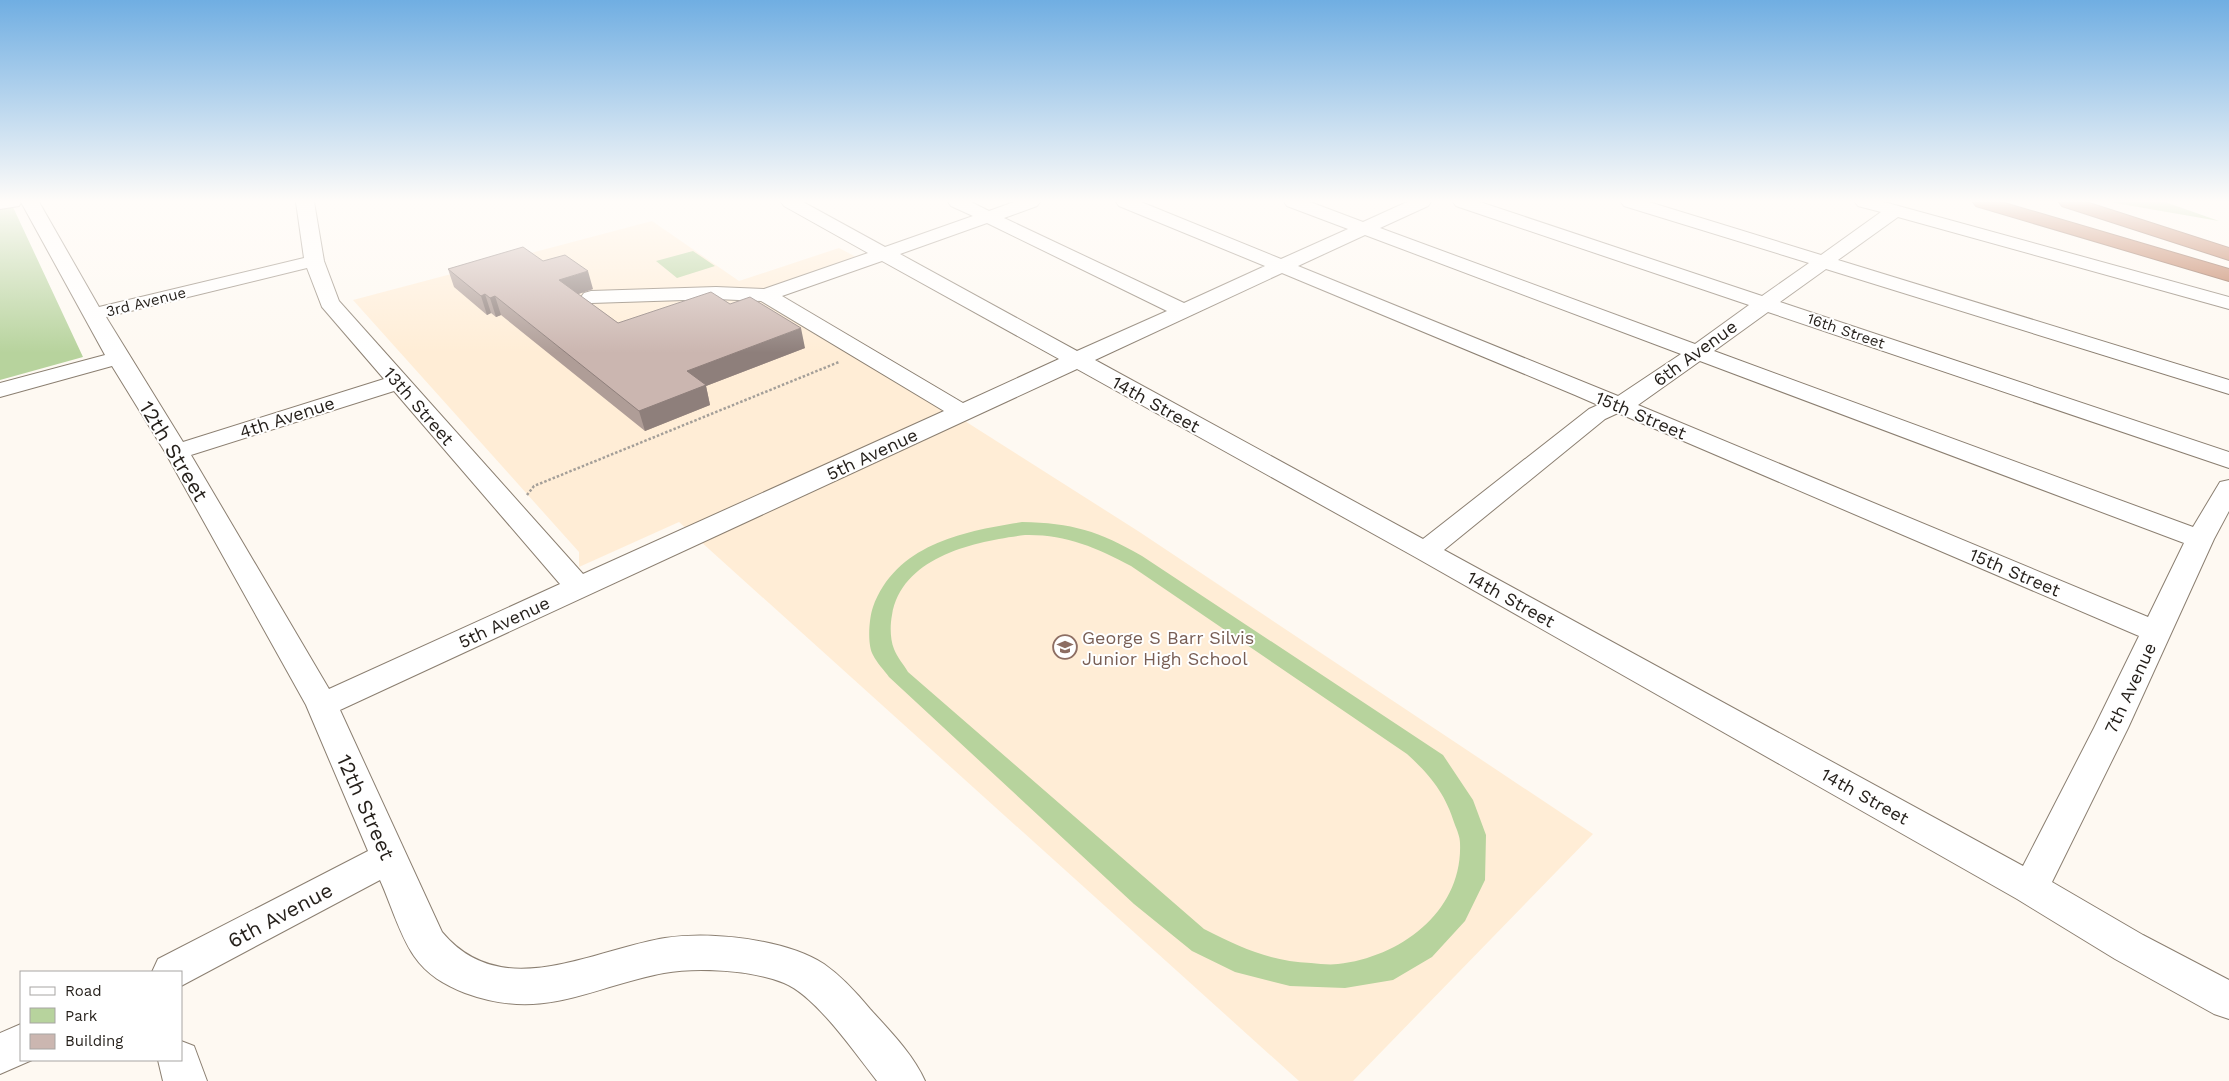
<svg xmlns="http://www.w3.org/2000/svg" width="2229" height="1081" viewBox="0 0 2229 1081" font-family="'Work Sans',sans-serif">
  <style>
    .built { fill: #ffedd6 }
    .green { fill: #b7d39d; fill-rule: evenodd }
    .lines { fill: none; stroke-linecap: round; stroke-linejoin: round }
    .minor-casing { stroke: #8b7f71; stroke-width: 2 }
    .highway-casing { stroke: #86563e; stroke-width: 2 }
    .path { stroke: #a49f99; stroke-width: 2.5; stroke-dasharray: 2.5 2; stroke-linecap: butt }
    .minor { fill: #fff; fill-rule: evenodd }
    .highway { fill: #bb7351; fill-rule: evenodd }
    .wall { fill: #af9d97 }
    .shaded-wall { fill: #8e7f7b }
    .building { fill: #cbb6b0; stroke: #8e7f7b }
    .labels { text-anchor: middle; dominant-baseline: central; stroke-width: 4; stroke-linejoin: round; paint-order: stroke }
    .far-street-label { font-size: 15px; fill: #241f1a; stroke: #fff }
    .street-label { font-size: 18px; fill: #241f1a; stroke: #fff }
    .education-label { font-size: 18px; fill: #785e54; stroke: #fff; text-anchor: start }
    .near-street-label { font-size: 21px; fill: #241f1a; stroke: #fff }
  </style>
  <rect width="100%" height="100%" fill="#fef9f2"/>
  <path class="built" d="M652,221L739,281L839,248L860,259L757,295L938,404L1138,531L1593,834L1353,1081H1299L679,522L579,567V552L353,300Z"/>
  <path class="green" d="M2112,202H2165L2219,221L2115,203Z
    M12,205L83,357L0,380V206Z
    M693,251L715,266L677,278L656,261Z
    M1022,522C1072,523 1099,531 1142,556L1443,755L1473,800L1486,835L1485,880L1465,921L1432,957L1393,980L1345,988L1290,986L1235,972L1192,951L1134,904L889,677C884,670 877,663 873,655C867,645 869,618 873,607C896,544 964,531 1022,522ZM1025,535C1064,534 1096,547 1131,566L1407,754C1431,776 1445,793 1455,825C1457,830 1460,837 1460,843C1463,911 1401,957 1338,964C1330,965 1320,964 1311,963C1270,961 1241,948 1204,929L908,672C904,665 897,657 894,649C890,639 890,625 892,615C902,556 976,541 1025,535Z"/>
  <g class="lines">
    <g class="minor-casing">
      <path id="minor" d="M0,202H39L99,307L304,258L296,202H314L324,261L339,301L583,574L944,411L761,301L716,299L591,303L584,301L581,297L584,293L591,291L716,287L764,289L868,253L784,206L781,202H803L885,247L973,216L951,206L948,202H971L989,211L1014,202H1040L1037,206L1004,218L1184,303L1265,266L1119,206L1116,202H1141L1281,259L1348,229L1287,206L1284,202H1310L1363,222L1407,202H1431L1428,206L1380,228L1695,344L1749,305L1456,206L1453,202H1480L1762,296L1809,263L1624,206L1621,202H1649L1821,255L1881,212L1858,206L1855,202H1884L2229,297V309L1898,217L1838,260L2229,380V394L1826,269L1780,302L2229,452V468L1768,312L1714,351L2193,527L2220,482L2229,480V511L2214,539L2128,728L2052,882L2143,935L2229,980V1019L2214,1014L2115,959L2017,899L1415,557L1077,369L340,710L442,932C502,1004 591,950 665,938C710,931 785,939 824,964C841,976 857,993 870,1009C890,1031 913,1054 925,1081H877C855,1053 816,996 784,983C752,970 697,967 664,973C590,987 544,1022 465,993C445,985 427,975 414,956C399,934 391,904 380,880L181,986V972H152L158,959L368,851L306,705L165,452L112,366L0,397V383L105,355L21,202L19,206L0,209ZM987,223L1167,311L1077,351L900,254ZM1365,235L1681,354L1618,396L1298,266ZM882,261L1059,359L963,403L782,296ZM307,268L322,307L384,379L183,442L106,317ZM1282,273L1575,395L1598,405L1589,409L1423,539L1095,360ZM1700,361L2184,543L2148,617L1638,405ZM394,391L560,584L329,689L191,455ZM1618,413L2139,636L2094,728L2023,866L1444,550L1605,419Z
        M21,1024V1060H32L0,1074V1033Z
        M181,1041L194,1046L207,1081H163L158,1060H181Z"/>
    </g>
    <g class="highway-casing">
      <path id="highway" d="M1973,202H2001L2229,269V281L1976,206Z
        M2059,202H2086L2229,248V260L2062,206Z"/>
    </g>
    <path class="path" d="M527,495L534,486L839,362"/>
    <use href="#minor" class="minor"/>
    <use href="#highway" class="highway"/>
  </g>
  <path class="wall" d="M543,261L593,289L578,294L618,323L730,304L805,348L706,386L710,405L645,431L501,315L496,317L491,313L487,315L454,287L448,269Z"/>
  <path class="shaded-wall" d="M588,271L593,289L564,299L559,280Z
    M485,294L491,313L487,315L481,296Z
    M495,296L501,315L496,317L490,298Z
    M801,328L805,348L706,386L710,405L645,431L639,411L687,371Z"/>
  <path class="building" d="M523,247L543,261L565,255L588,271L559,280L618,323L711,292L730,304L750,297L801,328L687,371L706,385L639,411L495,296L490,298L485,294L481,296L448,269Z"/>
  <linearGradient id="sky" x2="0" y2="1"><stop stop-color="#70aee2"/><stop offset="0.57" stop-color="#fffcf9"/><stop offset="1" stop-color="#fffcf9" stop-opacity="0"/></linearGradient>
  <rect width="2229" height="353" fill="url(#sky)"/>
  <defs>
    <g id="school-ring" transform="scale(1.25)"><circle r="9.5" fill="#fff" stroke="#8d6e63" stroke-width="1.5"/><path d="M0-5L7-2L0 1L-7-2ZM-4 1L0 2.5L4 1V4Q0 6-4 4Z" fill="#8d6e63"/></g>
  </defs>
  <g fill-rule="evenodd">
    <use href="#school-ring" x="1065" y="647"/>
  </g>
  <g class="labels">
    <g class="far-street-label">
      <text transform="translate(146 302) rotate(-14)">3rd Avenue</text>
      <text transform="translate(1846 331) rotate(19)">16th Street</text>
    </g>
    <g class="street-label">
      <text transform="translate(1695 353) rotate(-36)">6th Avenue</text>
      <text transform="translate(1156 404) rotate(29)">14th Street</text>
      <text transform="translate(419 406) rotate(49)">13th Street</text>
      <text transform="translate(1641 415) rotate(23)">15th Street</text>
      <text transform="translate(287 417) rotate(-18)">4th Avenue</text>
      <text transform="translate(872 454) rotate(-25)">5th Avenue</text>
      <text transform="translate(2015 572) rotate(23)">15th Street</text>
      <text transform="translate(1511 599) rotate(29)">14th Street</text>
      <text transform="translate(504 622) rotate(-25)">5th Avenue</text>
      <text transform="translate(2130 688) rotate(-65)">7th Avenue</text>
      <text transform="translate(1865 796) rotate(29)">14th Street</text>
    </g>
    <g class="education-label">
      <text x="1082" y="637">George S Barr Silvis<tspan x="1082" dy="21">Junior High School</tspan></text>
    </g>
    <g class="near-street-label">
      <text transform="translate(174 451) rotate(59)">12th Street</text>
      <text transform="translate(366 807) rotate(66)">12th Street</text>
      <text transform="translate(280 915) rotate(-28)">6th Avenue</text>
    </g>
  </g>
  <rect x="20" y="971" width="162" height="90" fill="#ffffff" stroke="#a7a5a3"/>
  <rect x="30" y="987" width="25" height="8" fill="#ffffff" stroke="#a7a5a3"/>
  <text x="65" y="996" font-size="15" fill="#241f1a">Road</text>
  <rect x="30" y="1008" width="25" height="15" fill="#b7d39d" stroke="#a7a5a3"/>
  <text x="65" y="1021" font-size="15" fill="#241f1a">Park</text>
  <rect x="30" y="1034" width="25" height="15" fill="#cbb6b0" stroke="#a7a5a3"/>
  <text x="65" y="1046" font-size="15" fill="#241f1a">Building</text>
</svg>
